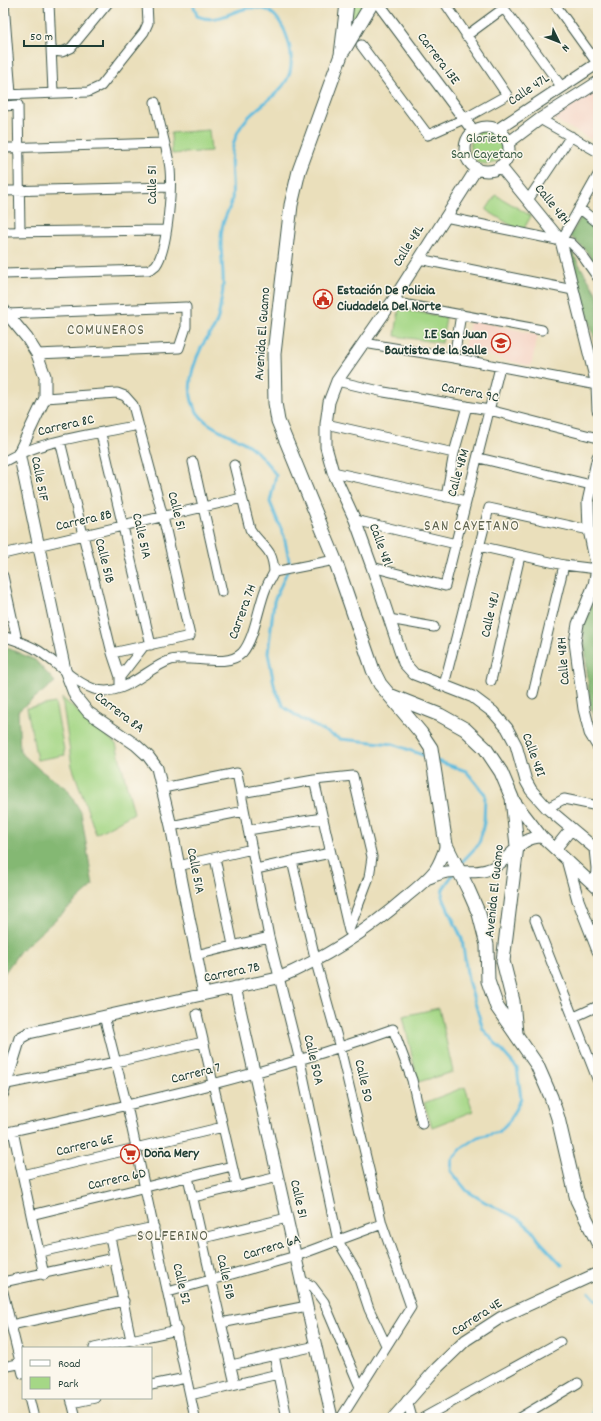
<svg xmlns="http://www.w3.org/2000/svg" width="601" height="1421" viewBox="0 0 601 1421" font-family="Dekko,sans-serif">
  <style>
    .built { fill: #f5d2c3 }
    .green { fill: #a5d786; stroke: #628a5d }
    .forest { fill: #84b873; stroke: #527a54 }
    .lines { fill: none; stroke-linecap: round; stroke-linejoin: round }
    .stream { stroke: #5fbcde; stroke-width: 3 }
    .minor-casing { stroke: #3d5548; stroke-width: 11 }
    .tertiary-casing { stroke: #3d5548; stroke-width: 13 }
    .secondary-casing { stroke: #3d5548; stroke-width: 15 }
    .minor { stroke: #fff; stroke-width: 9 }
    .tertiary { stroke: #fff; stroke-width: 11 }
    .secondary { stroke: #fff; stroke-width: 13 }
    .labels { text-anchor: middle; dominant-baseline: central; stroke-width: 3; stroke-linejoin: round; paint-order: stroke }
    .street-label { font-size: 14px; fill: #1f3d34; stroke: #fbf7ec }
    .park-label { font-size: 14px; fill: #3a5c44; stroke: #fbf7ec }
    .poi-label { font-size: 14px; font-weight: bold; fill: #1f3d34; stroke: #fbf7ec; text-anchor: start }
    .neighbourhood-label { font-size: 15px; letter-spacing: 1px; fill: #5f644f; stroke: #fbf7ec }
  </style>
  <rect width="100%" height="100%" fill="#fbf7ec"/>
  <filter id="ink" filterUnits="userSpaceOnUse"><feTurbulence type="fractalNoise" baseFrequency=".025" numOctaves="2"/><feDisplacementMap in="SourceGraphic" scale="8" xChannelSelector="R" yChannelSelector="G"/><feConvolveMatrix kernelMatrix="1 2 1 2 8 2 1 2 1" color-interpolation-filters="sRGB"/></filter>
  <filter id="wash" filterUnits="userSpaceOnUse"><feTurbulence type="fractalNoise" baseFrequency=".012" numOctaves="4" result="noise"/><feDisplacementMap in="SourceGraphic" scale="16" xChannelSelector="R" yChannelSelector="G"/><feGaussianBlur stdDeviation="0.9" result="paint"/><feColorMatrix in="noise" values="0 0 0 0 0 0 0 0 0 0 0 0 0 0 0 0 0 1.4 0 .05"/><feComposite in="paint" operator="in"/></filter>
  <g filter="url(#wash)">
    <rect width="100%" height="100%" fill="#eadfbb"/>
    <path class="built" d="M598,87V143L551,118Z
      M471,319L538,335L531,366L463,350Z"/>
    <path class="green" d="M351,3H364L350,31Z
      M470 147a17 17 0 1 1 34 0a17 17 0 1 1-34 0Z
      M209,130L211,151L172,154L171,133Z
      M496,195L531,216L522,232L486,210Z
      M399,309L446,317L442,343L395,336Z
      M62,698L116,744L134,813L96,834L72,766Z
      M55,703L65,755L37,760L27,708Z
      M439,1008L453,1072L418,1082L403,1016Z
      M465,1087L473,1111L432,1127L424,1103Z"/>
    <path class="forest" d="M581,217L598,231V267L583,247L570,236Z
      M570,249L598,296V350L577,279Z
      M598,484V536L596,527Z
      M598,589V725L590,705L583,625Z
      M3,646L35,660L55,682L18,711L20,752L40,770L67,789L81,812L93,886L20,951L3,975Z"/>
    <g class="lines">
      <path class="stream" d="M193,3L197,16C225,27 237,0 267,10C277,15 284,27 287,37C308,101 247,95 234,142C228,161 234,180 232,200C231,206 227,212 225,218C222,224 221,235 221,242C221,262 226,282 221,301C220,310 218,321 214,328C210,335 205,340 202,346C194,362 187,383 192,401C200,429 231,432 251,447C261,455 269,465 276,475L270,502L284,536L290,565L274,601L268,653L275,689L284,707L301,719L340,739L393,744L428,757
        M437,761L466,771L485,794L484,823L479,844L459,865
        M453,874L443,889L442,896L462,939L468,980L483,1029L517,1068L521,1098L510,1120L499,1132L478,1137L463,1147L452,1159L451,1171L467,1191L485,1202L519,1219L532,1230L539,1240L562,1265
        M589,1292L598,1302
        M592,1418L596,1395H598"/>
    </g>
  </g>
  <g filter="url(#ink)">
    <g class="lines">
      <g class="minor-casing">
        <path id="minor" d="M4,3L11,94
          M49,3L53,92
          M500,3L561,86
          M554,3L597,63
          M466,36L504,8
          M361,45L428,135L464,119L507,95L445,3
          M52,51L62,52L71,48L108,3
          M3,95L88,92L101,86L144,32L148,23L147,3
          M3,106L18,105L20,231
          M540,119L598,152
          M3,148L163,143
          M3,191L170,187
          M528,200L571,136
          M579,208L598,223
          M445,217L571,243L579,251L598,278
          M3,232L166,230
          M561,241L598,175
          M419,259L573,290
          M3,274L148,270C151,269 154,267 156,265C168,249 173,182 169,162C165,142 159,122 155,102
          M392,302L542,330
          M7,314L186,307V327L179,348L37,354
          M364,343L454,358L597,385
          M454,358L461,314
          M337,381L384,392L489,410L598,438
          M45,398L117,393L125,396L133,405L163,517L190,636L112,653
          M326,424L454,453
          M101,434L151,645
          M60,441L112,653L120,677V688
          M479,458L591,485
          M3,462C43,439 94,435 138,425
          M193,462L222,592
          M234,465L250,529C262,548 273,547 274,572
          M333,472L466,501
          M446,497L454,453L467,406
          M355,520L456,544
          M479,546L564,565L597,569
          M3,554L242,498
          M372,567L445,586C464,513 482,440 500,367
          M274,572L335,560
          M3,576L17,640
          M389,619L434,627
          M3,636C15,640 28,644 39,651C57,663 74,682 94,689C123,699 146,668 171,660C190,654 226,669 242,653C255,638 258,607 266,588C268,582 272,577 274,572
          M120,677L144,646
          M491,681L520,556
          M444,685L489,508L589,530
          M533,694L564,565
          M314,780L349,931
          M163,788L237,773L269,937L300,1061L338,1241L357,1273L369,1309L386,1345
          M241,793L314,780L353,776L372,857L369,877L349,930
          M547,808L564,799L598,806
          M171,826L244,811
          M248,830L322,818
          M215,858L233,945
          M292,861L317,966L340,1048L382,1224L411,1307L341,1418
          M178,866L252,849
          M256,869L330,853
          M535,920L598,1081
          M196,955L269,937
          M197,1014L237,1187
          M104,1016L127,1106L195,1418
          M572,1018L598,1006
          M7,1084L116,1062L203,1042
          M13,1131L44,1275
          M3,1133C135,1104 266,1075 393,1029L412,1080L422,1124
          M23,1175L223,1127
          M188,1177L235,1384
          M193,1197L278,1177
          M31,1215L232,1166
          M110,1237L131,1340
          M203,1238L287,1218
          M40,1252L154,1227
          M301,1280L312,1286L324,1302L360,1387
          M3,1282L114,1258
          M3,1292L23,1374
          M168,1292L296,1256L382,1224
          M221,1323L307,1306
          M11,1325L124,1301
          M94,1348L177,1330
          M274,1355L287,1418
          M231,1365L316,1346
          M3,1367L23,1363
          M151,1385L186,1378
          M190,1395L278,1374
          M29,1398L34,1418
          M71,1398L76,1418
          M407,1400L412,1418
          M72,1403L95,1398
          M423,1418L560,1342
          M519,1418L578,1383"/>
      </g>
      <g class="tertiary-casing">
        <path id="tertiary" d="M378,3L474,132
          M465 149a22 22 0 1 1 44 0a22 22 0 1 1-44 0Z
          M497,130L598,63
          M508,143L540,119L598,82
          M500,166L561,241L597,385L598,410
          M477,168L392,302L337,381L329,402L326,424V447L333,472L355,520L372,567L404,663L414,674L473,697L493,712L507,728L516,745L526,781L531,790L547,808L598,851
          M3,309L27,338L37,354L45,376V398L19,453L65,670L75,696L88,712L136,745L148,756L157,768L171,826L204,994
          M598,457L588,502L589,530L597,569L594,585L578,624L575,642L584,709L590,733L598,746
          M512,798L542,837L598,889
          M555,849L571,829
          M595,849L597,868L596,887
          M568,863L578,900L598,951
          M429,878C435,876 440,873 447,872C461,870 478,875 492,868C512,859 518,837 542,837
          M235,987L332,1418
          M3,1093L20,1038L29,1033L278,978C326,958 367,931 406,897C416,889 427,880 435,870C440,862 443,854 446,845
          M393,1418L437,1368L466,1340L500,1318L598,1273"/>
      </g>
      <g class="secondary-casing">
        <path id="secondary" d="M347,3L341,55L299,171L291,205L274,354L275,403L278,421L335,560L373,670L380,684L421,733L431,748L446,845L468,889L479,914L487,945L488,981L497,1007L537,1065L551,1097L558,1118L577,1200L598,1243
          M344,50L372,3
          M392,696L440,715L465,729L485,748L501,772L512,798L517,846L503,961L513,1001L516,1033"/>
      </g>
      <use href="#minor" class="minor"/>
      <use href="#tertiary" class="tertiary"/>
      <use href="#secondary" class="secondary"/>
    </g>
  </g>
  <defs>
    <g id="civic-ring" transform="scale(1)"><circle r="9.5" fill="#fbf7ec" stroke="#c8321e" stroke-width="1.5"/><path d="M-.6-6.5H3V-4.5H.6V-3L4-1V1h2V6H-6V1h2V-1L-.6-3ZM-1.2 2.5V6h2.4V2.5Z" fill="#c8321e"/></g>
    <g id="school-ring" transform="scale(1)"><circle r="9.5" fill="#fbf7ec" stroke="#c8321e" stroke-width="1.5"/><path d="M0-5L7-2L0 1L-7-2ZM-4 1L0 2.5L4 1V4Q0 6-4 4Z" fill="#c8321e"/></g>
    <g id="supermarket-ring" transform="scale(1)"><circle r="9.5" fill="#fbf7ec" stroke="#c8321e" stroke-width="1.5"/><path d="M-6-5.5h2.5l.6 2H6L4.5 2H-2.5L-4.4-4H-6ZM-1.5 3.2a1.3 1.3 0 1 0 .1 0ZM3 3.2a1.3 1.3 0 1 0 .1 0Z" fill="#c8321e"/></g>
  </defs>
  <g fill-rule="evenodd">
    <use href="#civic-ring" x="323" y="299"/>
    <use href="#school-ring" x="501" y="343"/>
    <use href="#supermarket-ring" x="130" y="1154"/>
  </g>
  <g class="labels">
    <g class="street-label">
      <text transform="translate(438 59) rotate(53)">Carrera 13E</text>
      <text transform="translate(529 90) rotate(-34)">Calle 47L</text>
      <text transform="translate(153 185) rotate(-90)">Calle 51</text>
      <text transform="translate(552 205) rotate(51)">Calle 48H</text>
      <text transform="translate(409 246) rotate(-58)">Calle 48L</text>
      <text transform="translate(263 334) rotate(-86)">Avenida El Guamo</text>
      <text transform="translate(470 393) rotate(11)">Carrera 9C</text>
      <text transform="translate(66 426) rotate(-13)">Carrera 8C</text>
      <text transform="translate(459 473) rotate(-74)">Calle 48M</text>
      <text transform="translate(39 479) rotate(79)">Calle 51F</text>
      <text transform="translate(176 511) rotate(76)">Calle 51</text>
      <text transform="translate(84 521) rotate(-13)">Carrera 8B</text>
      <text transform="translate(141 536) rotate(77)">Calle 51A</text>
      <text transform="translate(380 545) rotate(70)">Calle 48l</text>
      <text transform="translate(104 561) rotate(76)">Calle 51B</text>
      <text transform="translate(243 612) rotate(-70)">Carrera 7H</text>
      <text transform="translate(491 615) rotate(-77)">Calle 48J</text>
      <text transform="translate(564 661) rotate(-94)">Calle 48H</text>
      <text transform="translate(119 713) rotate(37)">Carrera 8A</text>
      <text transform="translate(533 755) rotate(70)">Calle 48I</text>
      <text transform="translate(195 871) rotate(79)">Calle 51A</text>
      <text transform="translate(495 891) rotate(-84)">Avenida El Guamo</text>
      <text transform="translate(232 973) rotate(-12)">Carrera 7B</text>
      <text transform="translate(313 1060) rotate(77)">Calle 50A</text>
      <text transform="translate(196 1074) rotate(-14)">Carrera 7</text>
      <text transform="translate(363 1081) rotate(77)">Calle 50</text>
      <text transform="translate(85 1146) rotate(-13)">Carrera 6E</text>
      <text transform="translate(117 1180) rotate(-13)">Carrera 6D</text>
      <text transform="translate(298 1199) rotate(77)">Calle 51</text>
      <text transform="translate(272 1248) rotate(-17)">Carrera 6A</text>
      <text transform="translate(225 1277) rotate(78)">Calle 51B</text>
      <text transform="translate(181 1284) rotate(77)">Calle 52</text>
      <text transform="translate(477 1318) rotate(-33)">Carrera 4E</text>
    </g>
    <g class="park-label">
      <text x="487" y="139">Glorieta<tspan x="487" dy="16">San Cayetano</tspan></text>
    </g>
    <g class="poi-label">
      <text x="337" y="291">Estación De Policia<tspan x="337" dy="16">Ciudadela Del Norte</tspan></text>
      <text x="487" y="335" text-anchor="end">I.E San Juan<tspan x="487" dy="16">Bautista de la Salle</tspan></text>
      <text x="144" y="1154">Doña Mery</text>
    </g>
    <g class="neighbourhood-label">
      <text x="106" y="331">COMUNEROS</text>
      <text x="472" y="527">SAN CAYETANO</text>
      <text x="173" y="1237">SOLFERINO</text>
    </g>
  </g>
  <rect width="601" height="1421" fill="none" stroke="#fbf7ec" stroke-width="16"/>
  <rect x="22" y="1347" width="130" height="52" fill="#fbf7ec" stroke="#a3ada2"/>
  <rect x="30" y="1360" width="20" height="6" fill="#ffffff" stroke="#a3ada2"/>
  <text x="58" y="1367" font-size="12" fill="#1f3d34">Road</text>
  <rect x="30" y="1377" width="20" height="12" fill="#a5d786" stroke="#a3ada2"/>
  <text x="58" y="1387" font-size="12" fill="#1f3d34">Park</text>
  <g transform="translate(559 42) rotate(133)" stroke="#fbf7ec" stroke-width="3" paint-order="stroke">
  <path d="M0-3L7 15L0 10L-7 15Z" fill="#1f3d34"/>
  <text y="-6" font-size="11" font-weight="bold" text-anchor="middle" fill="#1f3d34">N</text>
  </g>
  <path d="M24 40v6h79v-6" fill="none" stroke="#1f3d34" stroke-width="2"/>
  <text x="30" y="40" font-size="12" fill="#1f3d34" stroke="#fbf7ec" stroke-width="3" paint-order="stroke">50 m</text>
</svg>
